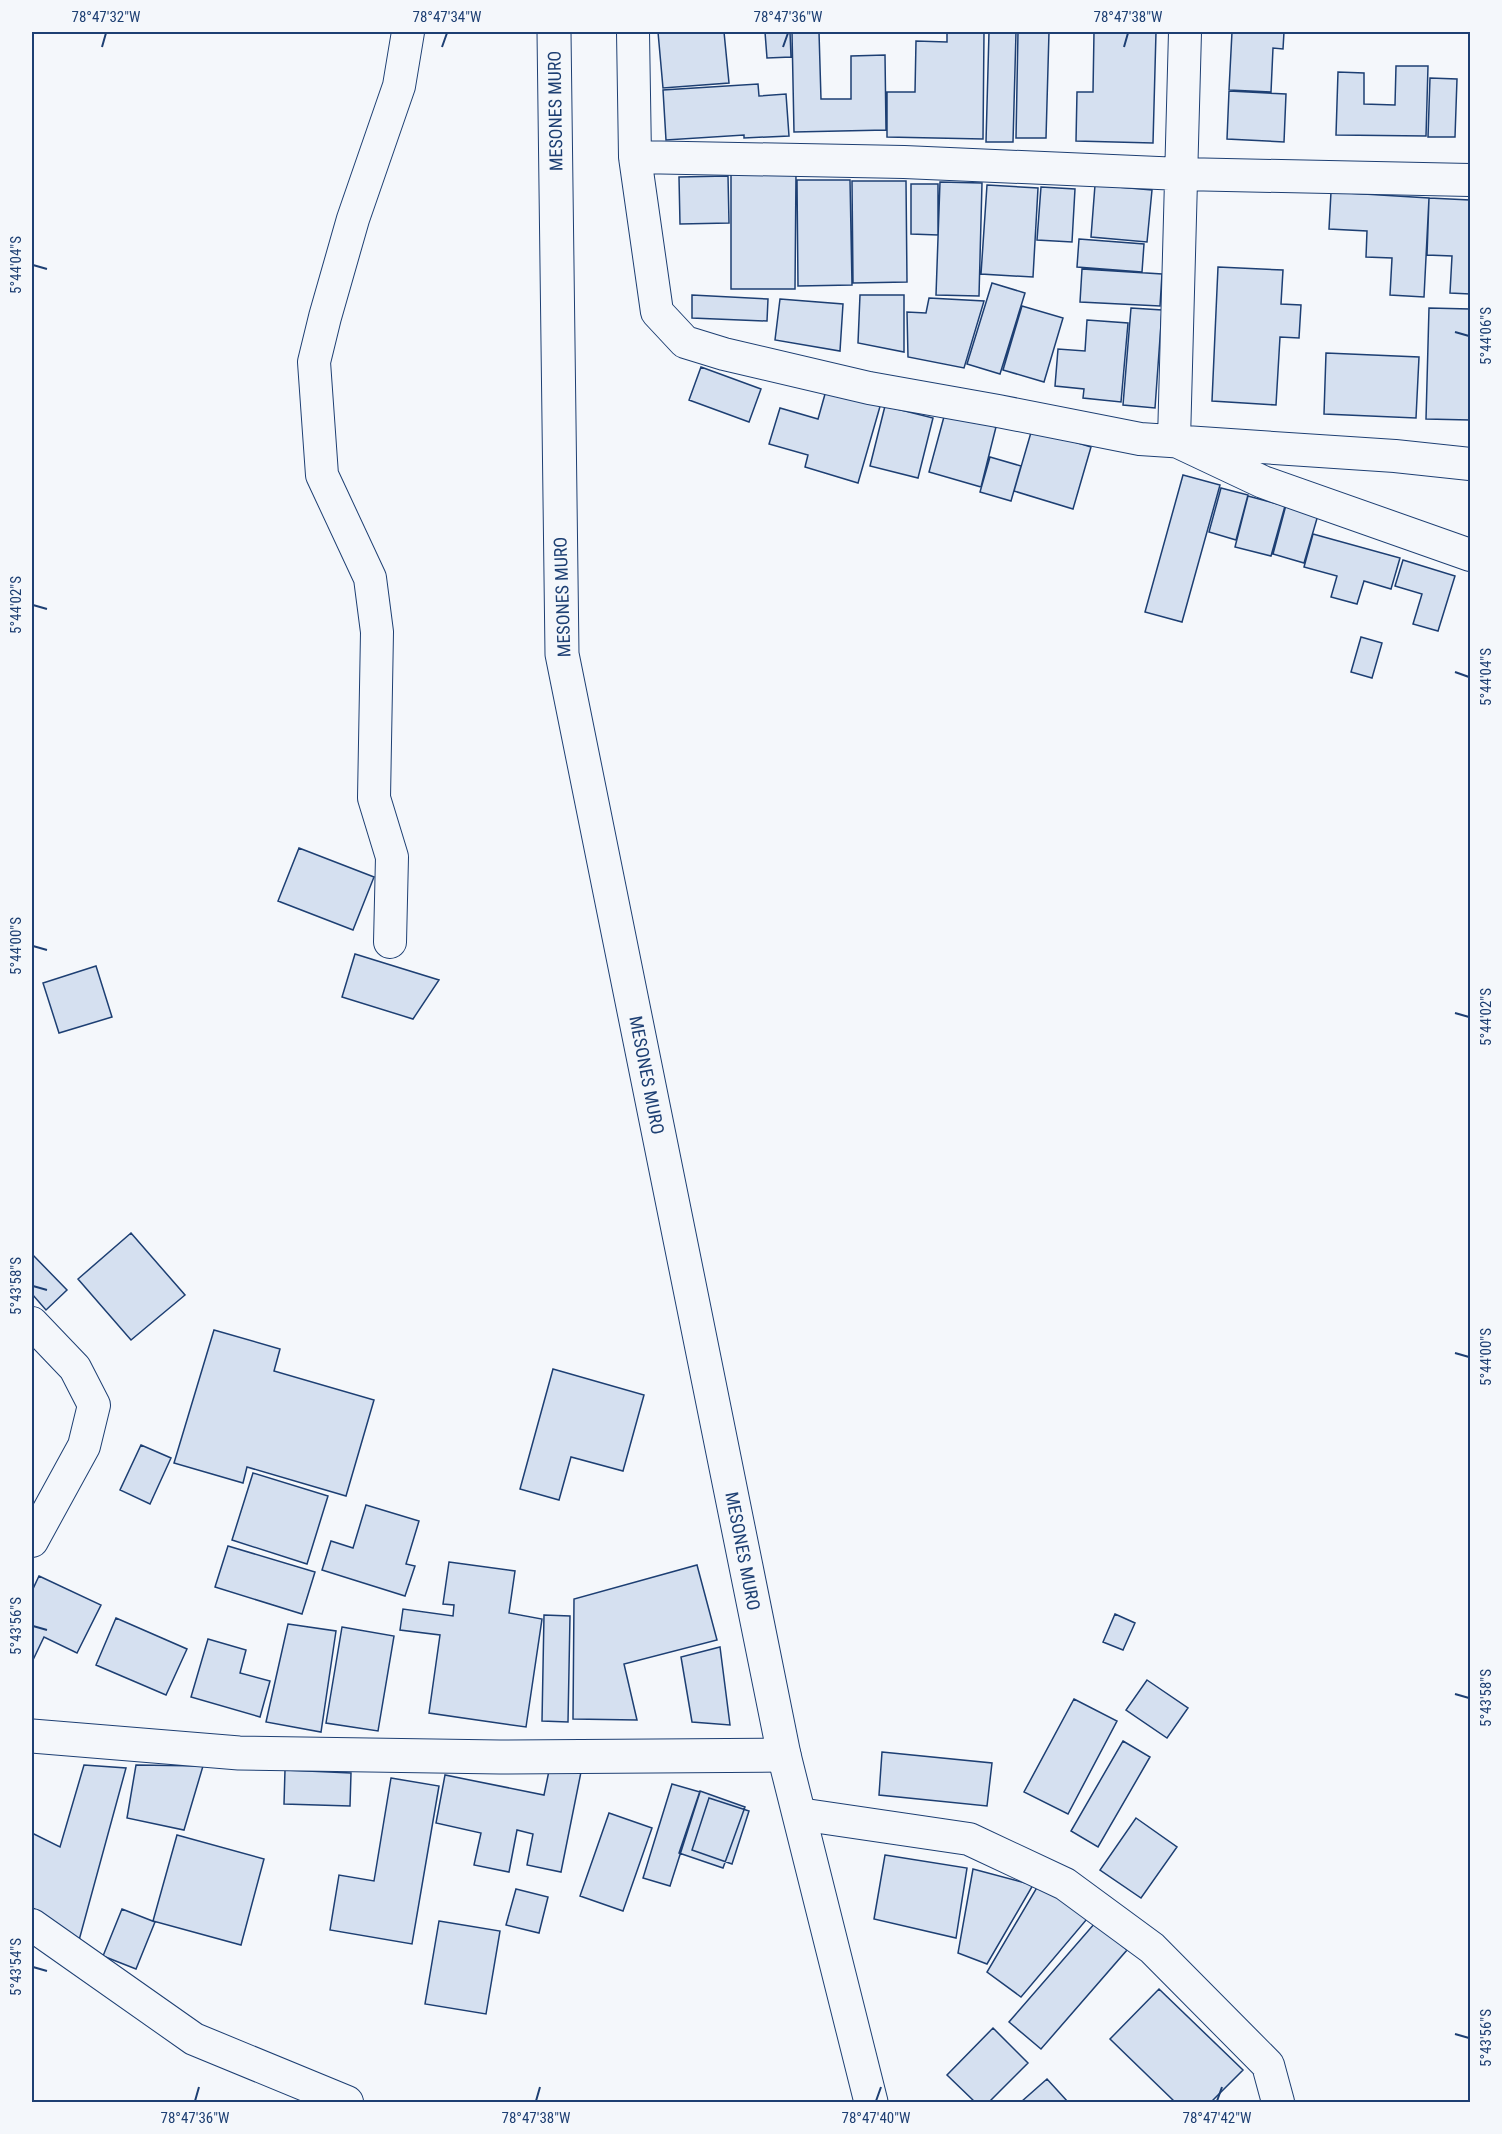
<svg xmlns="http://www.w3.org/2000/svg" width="1502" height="2134" viewBox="0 0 1502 2134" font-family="'Roboto Condensed',sans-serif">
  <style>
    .building { fill: #d5e0f0; stroke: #1d3f73; stroke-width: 1.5 }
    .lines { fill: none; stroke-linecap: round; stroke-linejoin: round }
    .minor-casing { stroke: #1d3f73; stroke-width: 34 }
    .tertiary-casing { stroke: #1d3f73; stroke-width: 35 }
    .trunk-casing { stroke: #1d3f73; stroke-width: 35 }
    .minor { stroke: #f4f7fb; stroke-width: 32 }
    .tertiary { stroke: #f4f7fb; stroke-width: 33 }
    .trunk { stroke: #f4f7fb; stroke-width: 33 }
    .ticks { fill: none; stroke: #1d3f73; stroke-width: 2 }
    .labels { text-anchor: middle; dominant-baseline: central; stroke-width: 4.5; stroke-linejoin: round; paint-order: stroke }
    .street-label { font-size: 18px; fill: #1d3f73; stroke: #f4f7fb }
    .neatline { fill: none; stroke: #1d3f73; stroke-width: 2 }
    .ticks-label { font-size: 15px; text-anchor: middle; fill: #1d3f73 }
  </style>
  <rect width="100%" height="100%" fill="#f4f7fb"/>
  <path class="building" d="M658,32H724L729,83L663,88Z
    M765,32H790L791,57L767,58Z
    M792,32H819L821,99H851V56L885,55L886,130L794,132Z
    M947,32H984L983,139L887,137V92H915L916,41L947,42Z
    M989,32H1016L1013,142H986Z
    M1018,32H1049L1046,138H1016Z
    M1094,32H1156L1153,143L1076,141L1077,92H1093Z
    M1232,32H1284L1283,49L1273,48L1271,92L1229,90Z
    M1396,66H1428L1426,136L1336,135L1338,72L1364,73V104L1395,105Z
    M1430,78L1457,79L1455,137H1428Z
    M758,84L759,96L786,94L789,136L744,138V135L666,140L663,90Z
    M1229,91L1286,94L1284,142L1227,139Z
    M731,172L796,173L795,289H731Z
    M728,176L729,223L680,224L679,177Z
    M797,180H850L852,285L798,286Z
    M852,181H906L907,282L853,283Z
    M940,182L982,183L979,296L936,295Z
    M911,184H938V235L911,234Z
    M987,185L1038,188L1033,277L981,274Z
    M1095,185L1152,190L1147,242L1091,237Z
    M1041,187L1075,189L1072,242L1037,240Z
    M1331,192L1429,198L1424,297L1390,295L1392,258L1366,257L1367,231L1329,229Z
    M1429,198L1470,200V294L1450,293L1452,256L1427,255Z
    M1079,239L1144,244L1142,272L1077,267Z
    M1218,267L1283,270L1281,304L1301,305L1299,338L1280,337L1276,405L1212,401Z
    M1082,269L1162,274L1160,306L1080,302Z
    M992,283L1025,293L1000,374L967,364Z
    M692,295L768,299L767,321L692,318Z
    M860,295H904V352L858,343Z
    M929,298L984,301L964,368L908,357L907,312L926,313Z
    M780,299L843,304L840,351L775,340Z
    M1022,306L1063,318L1044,382L1003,370Z
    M1131,308L1162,310L1155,408L1123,405Z
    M1429,308L1470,309V420L1426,419Z
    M1087,320L1128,323L1121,402L1083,398L1084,389L1055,386L1058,349L1085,351Z
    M1326,353L1419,357L1416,418L1324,414Z
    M701,367L761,389L749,422L689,400Z
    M827,387L881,403L858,483L805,467L808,455L769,444L780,408L818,419Z
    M885,406L933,418L918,478L870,466Z
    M945,413L996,427L981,487L929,472Z
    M1032,429L1091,447L1073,509L1014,491Z
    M990,457L1021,466L1011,501L980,492Z
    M1183,475L1220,485L1182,622L1145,612Z
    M1221,488L1248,495L1236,540L1209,532Z
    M1248,496L1285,506L1271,556L1235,547Z
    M1286,505L1318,515L1304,563L1273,554Z
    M1313,534L1400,558L1391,589L1364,581L1357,604L1331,597L1337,576L1304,567Z
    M1403,560L1455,576L1438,631L1413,624L1422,594L1395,586Z
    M1361,637L1382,643L1372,678L1351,672Z
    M299,848L374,877L353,930L278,901Z
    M355,954L439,980L413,1019L342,997Z
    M96,966L112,1017L59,1033L43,983Z
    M131,1233L185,1295L131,1340L78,1279Z
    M32,1254L67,1290L46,1310L32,1294Z
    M214,1330L280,1349L274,1371L374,1400L346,1496L247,1467L243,1483L174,1463Z
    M553,1369L644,1395L623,1471L571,1457L559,1500L520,1489Z
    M141,1445L171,1458L150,1504L120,1490Z
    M253,1473L328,1496L307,1564L232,1540Z
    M366,1505L419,1521L406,1564L415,1566L405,1596L322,1570L331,1541L353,1548Z
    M228,1546L315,1572L302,1614L215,1587Z
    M449,1562L515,1571L509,1613L542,1619L526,1727L429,1713L440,1635L400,1630L403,1609L453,1616L454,1605L443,1604Z
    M697,1565L717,1640L624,1664L637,1720L573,1719L574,1599Z
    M39,1576L101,1605L77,1653L44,1637L32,1662V1591Z
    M1115,1614L1135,1623L1123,1650L1103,1642Z
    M544,1615L570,1616L568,1722L542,1721Z
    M116,1618L187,1649L166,1695L96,1665Z
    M288,1624L336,1631L321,1732L266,1722Z
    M342,1627L394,1636L378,1731L326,1723Z
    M208,1639L246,1650L240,1673L270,1681L260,1717L191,1697Z
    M720,1647L730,1725L692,1722L681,1657Z
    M1147,1680L1188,1708L1167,1738L1126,1710Z
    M1074,1699L1117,1721L1068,1814L1024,1792Z
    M1123,1741L1150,1757L1098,1847L1071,1831Z
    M882,1752L992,1763L987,1806L879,1795Z
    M84,1765L126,1768L78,1944L32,1907V1833L60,1847Z
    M136,1765L203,1766L184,1830L127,1818Z
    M550,1766L581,1772L561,1872L527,1865L533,1834L517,1830L509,1872L474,1865L481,1833L436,1823L445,1775L544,1795Z
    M285,1770L351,1773L350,1806L284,1804Z
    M391,1778L439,1786L412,1944L330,1930L339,1875L374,1881Z
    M672,1784L700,1792L670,1886L643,1878Z
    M700,1791L745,1807L723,1868L679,1853Z
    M709,1798L749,1811L732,1864L692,1850Z
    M609,1813L652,1828L623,1911L580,1896Z
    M1136,1818L1177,1847L1141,1898L1100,1870Z
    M177,1835L264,1859L241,1945L153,1921Z
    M885,1855L967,1868L956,1938L874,1919Z
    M973,1869L1033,1885L987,1964L958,1953Z
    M1039,1884L1087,1919L1021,1997L987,1972Z
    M516,1889L548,1897L539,1933L506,1925Z
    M122,1909L155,1922L136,1969L103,1956Z
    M439,1921L500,1931L486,2014L425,2004Z
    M1095,1923L1127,1950L1041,2049L1009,2022Z
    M1159,1989L1243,2070L1211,2102H1175L1110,2039Z
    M993,2028L1028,2063L989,2102H975L947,2075Z
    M1047,2079L1068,2102H1021Z"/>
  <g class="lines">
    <g class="minor-casing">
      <path id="minor" d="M633,32L635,157L657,312L685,342L724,354L869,388L998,411L1140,439L1395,456L1470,464
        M1185,32L1174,440L1263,482L1470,555
        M635,157L904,162L1181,174L1470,180
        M390,942L392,857L374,798L377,632L370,578L322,475L314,362L325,317L353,219L399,86L408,32
        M32,1323L75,1368L94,1405L84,1446L32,1541
        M799,1814L969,1839L1065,1884L1152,1948L1268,2065L1278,2102
        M32,1925L194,2039L347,2102"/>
    </g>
    <g class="tertiary-casing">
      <path id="tertiary" d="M32,1736L239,1753L500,1757L784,1755"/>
    </g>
    <g class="trunk-casing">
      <path id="trunk" d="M554,32L562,654L784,1755L871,2102"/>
    </g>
    <use href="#minor" class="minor"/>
    <use href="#tertiary" class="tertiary"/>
    <use href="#trunk" class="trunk"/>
  </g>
  <path class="ticks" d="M102,47L106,33M442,47L447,33M783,47L788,33M1124,47L1128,33M33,265L47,269M1455,332L1469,336M33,605L47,609M1455,672L1469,677M33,946L47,950M1455,1013L1469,1017M33,1286L47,1290M1455,1353L1469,1357M33,1626L47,1630M1455,1694L1469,1698M33,1967L47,1971M1455,2034L1469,2038M195,2101L199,2087M536,2101L540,2087M876,2101L881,2087M1217,2101L1222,2087"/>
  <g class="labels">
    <g class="street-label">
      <text transform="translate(555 111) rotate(-91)">MESONES MURO</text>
      <text transform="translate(562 597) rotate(-92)">MESONES MURO</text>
      <text transform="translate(647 1075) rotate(79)">MESONES MURO</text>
      <text transform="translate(743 1551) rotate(79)">MESONES MURO</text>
    </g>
  </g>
  <rect width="1502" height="2134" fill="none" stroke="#f4f7fb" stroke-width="66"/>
  <rect x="33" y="33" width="1436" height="2068" class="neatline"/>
  <g class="ticks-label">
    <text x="106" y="22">78°47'32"W</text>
    <text x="447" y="22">78°47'34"W</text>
    <text x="788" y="22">78°47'36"W</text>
    <text x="1128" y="22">78°47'38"W</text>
    <text transform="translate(16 265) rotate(-90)" y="5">5°44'04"S</text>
    <text transform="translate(1486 336) rotate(-90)" y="5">5°44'06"S</text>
    <text transform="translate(16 605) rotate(-90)" y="5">5°44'02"S</text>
    <text transform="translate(1486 677) rotate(-90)" y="5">5°44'04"S</text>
    <text transform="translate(16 946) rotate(-90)" y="5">5°44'00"S</text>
    <text transform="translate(1486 1017) rotate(-90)" y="5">5°44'02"S</text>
    <text transform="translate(16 1286) rotate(-90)" y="5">5°43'58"S</text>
    <text transform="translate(1486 1357) rotate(-90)" y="5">5°44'00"S</text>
    <text transform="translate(16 1626) rotate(-90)" y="5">5°43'56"S</text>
    <text transform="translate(1486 1698) rotate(-90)" y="5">5°43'58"S</text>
    <text transform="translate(16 1967) rotate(-90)" y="5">5°43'54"S</text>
    <text transform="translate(1486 2038) rotate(-90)" y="5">5°43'56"S</text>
    <text x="195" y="2123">78°47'36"W</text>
    <text x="536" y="2123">78°47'38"W</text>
    <text x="876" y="2123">78°47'40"W</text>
    <text x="1217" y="2123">78°47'42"W</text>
  </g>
</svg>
